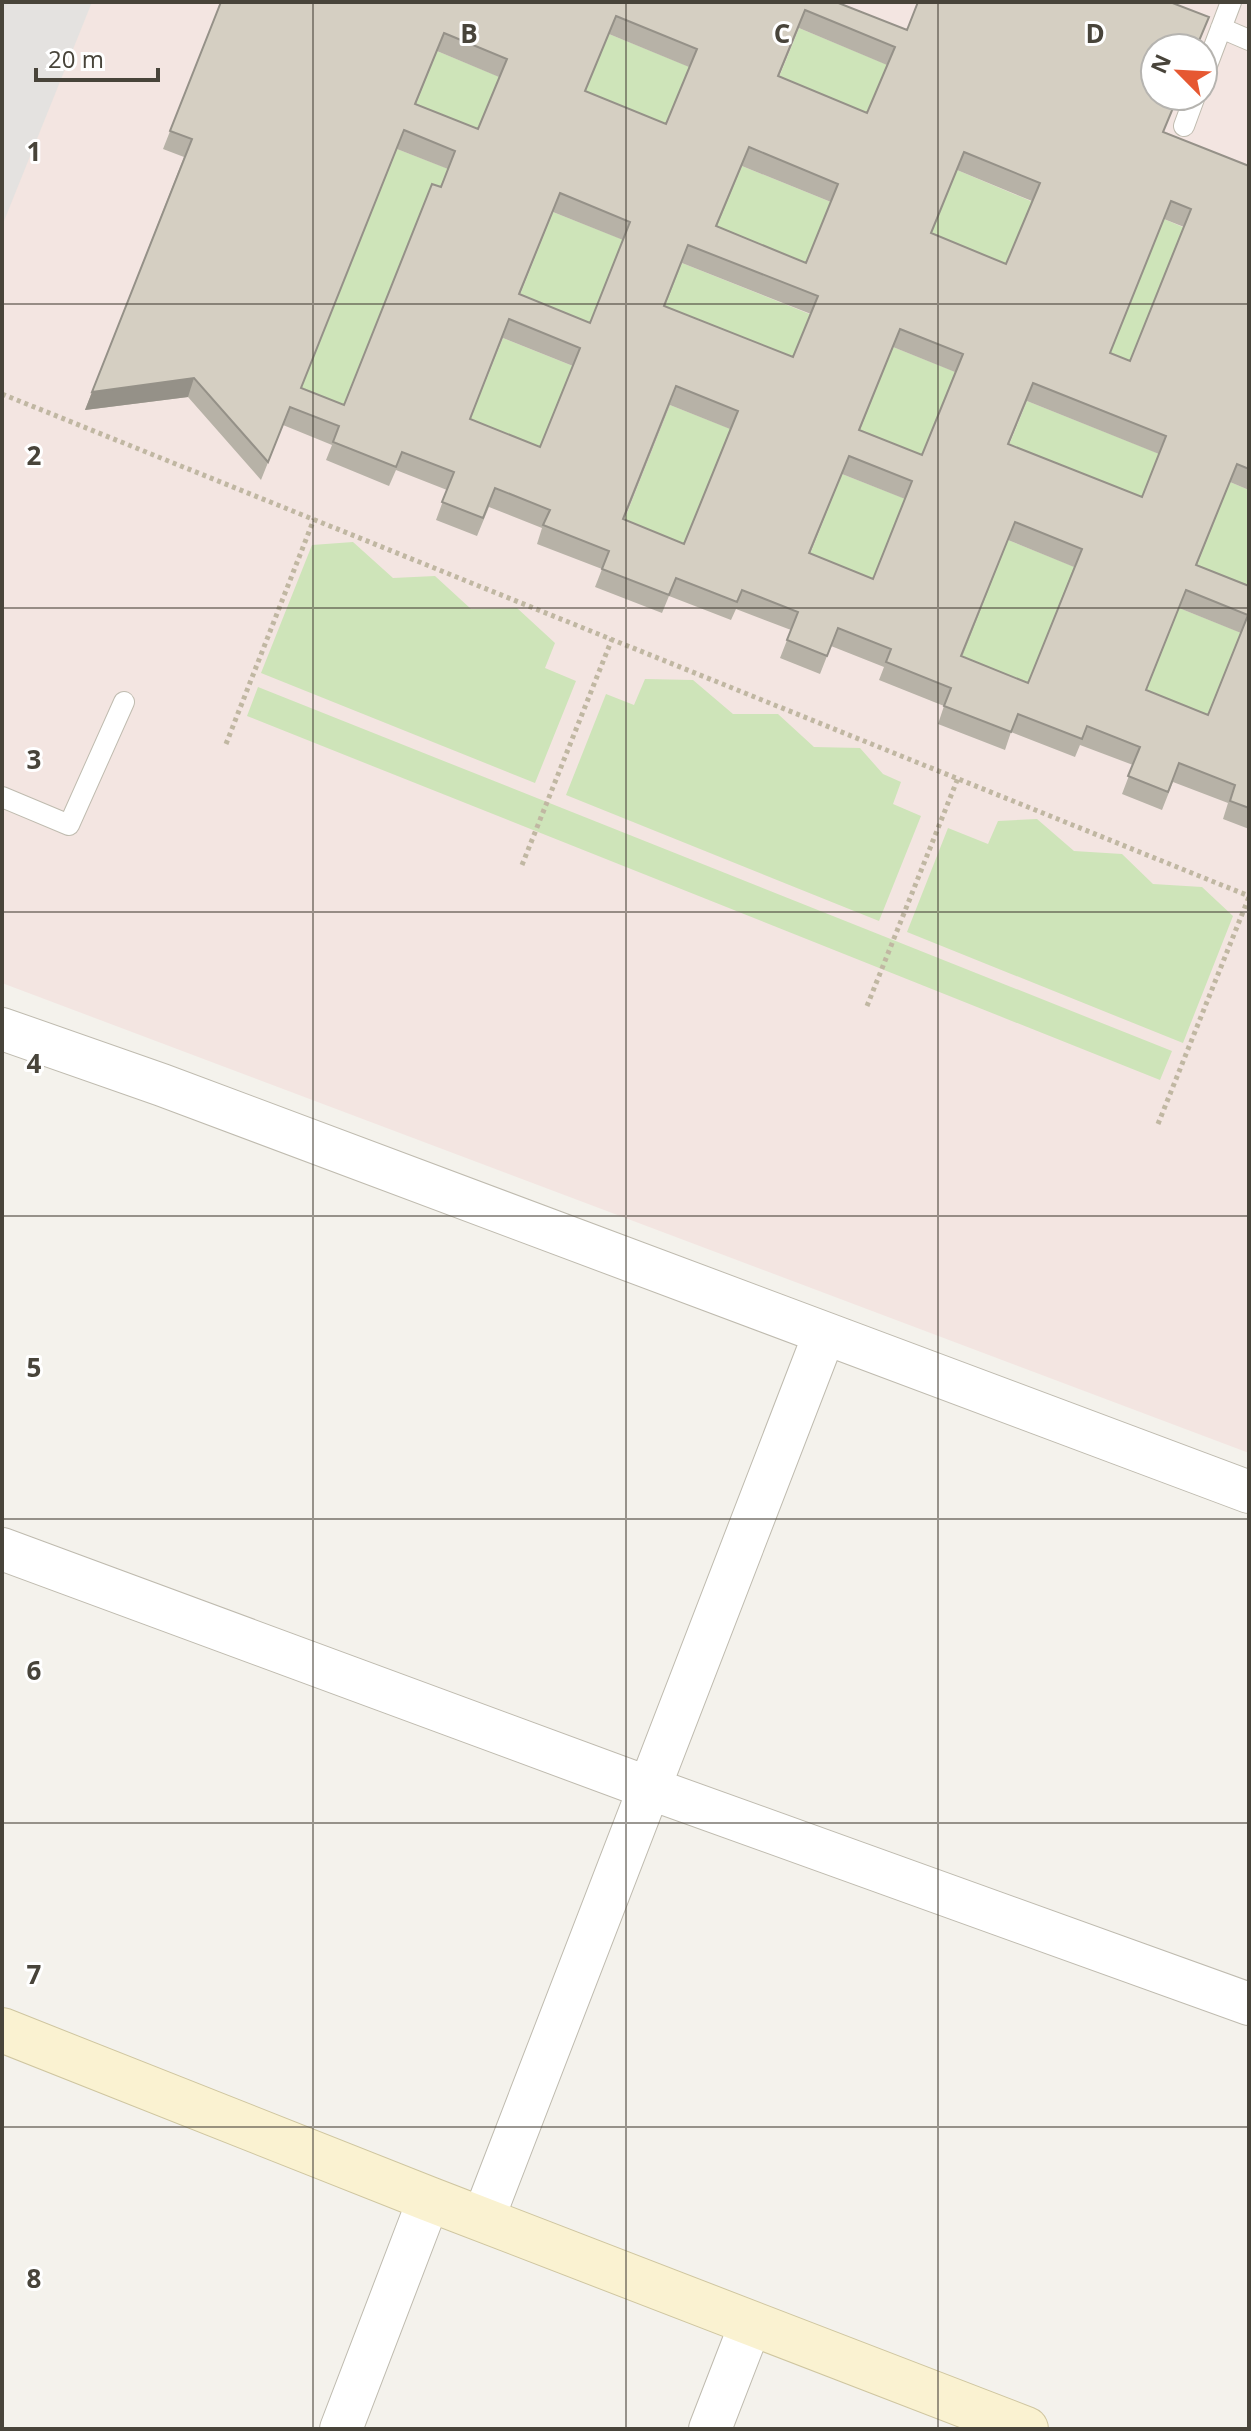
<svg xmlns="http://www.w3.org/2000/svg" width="1251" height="2431" viewBox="0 0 1251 2431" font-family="'Open Sans',sans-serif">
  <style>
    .medical { fill: #f3e5e1; fill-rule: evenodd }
    .green { fill: #cee4b9 }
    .parking { fill: #e4e2e0 }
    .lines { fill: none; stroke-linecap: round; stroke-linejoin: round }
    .lane-casing { stroke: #bfbbaf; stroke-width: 22 }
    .street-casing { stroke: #bfbbaf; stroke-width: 44 }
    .secondary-casing { stroke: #cfc6a0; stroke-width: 46 }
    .path { stroke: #c0b7a2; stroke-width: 5; stroke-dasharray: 4 4; stroke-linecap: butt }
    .lane { stroke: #fff; stroke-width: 20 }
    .street { stroke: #fff; stroke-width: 42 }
    .secondary { stroke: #faf2d1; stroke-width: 44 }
    .wall { fill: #b7b2a7; fill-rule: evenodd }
    .shaded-wall { fill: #959188 }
    .building { fill: #d5cfc2; stroke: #959188; stroke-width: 2; fill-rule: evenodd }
    .grid { fill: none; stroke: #48443a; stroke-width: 2; stroke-opacity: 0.55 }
    .grid-label { font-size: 26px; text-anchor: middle; font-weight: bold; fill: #48443a; stroke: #fff; stroke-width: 6; stroke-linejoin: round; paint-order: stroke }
  </style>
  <rect width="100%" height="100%" fill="#f4f2ec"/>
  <path class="medical" d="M2,2H1249V1453L2,983ZM1155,48H1203V96H1155Z"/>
  <path class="green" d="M799,28L888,65L861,131L772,94Z
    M609,34L690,67L659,142L578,109Z
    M437,51L500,77L471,147L409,122Z
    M397,149L449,169L337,423L294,406Z
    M742,166L831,202L799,281L709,244Z
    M957,170L1033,202L999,282L924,251Z
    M553,212L624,240L583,341L513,312Z
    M1164,219L1185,228L1123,379L1103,371Z
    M682,263L812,315L787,376L657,324Z
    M503,338L573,366L534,465L463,437Z
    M893,347L956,372L916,473L853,448Z
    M1027,401L1160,454L1135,515L1002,462Z
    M670,405L731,429L678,563L617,538Z
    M842,474L906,499L866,597L803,572Z
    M1230,482L1249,490V607L1190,583Z
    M1008,540L1075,567L1021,701L954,675Z
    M353,542L393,578L435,576L471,609L517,608L555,643L545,668L576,681L535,783L261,673L312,545Z
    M1179,608L1242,633L1202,733L1139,709Z
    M645,679L693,680L733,714H778L814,747L860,748L883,774L901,782L893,804L921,816L879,921L566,795L606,694L634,705Z
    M258,687L1172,1051L1160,1080L247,716Z
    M1037,819L1074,851L1122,854L1153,884L1202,887L1233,916L1183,1043L907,932L948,828L988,844L998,821Z"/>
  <path class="parking" d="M2,2H92L2,226Z"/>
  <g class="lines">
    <g class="lane-casing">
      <path id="lane" d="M1221,28L1249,40
        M1203,76L1231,2
        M1184,126L1195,96
        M2,797L69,825L124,702"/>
    </g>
    <g class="street-casing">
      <path id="street" d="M2,1029L162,1085L1249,1492
        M2,1549L649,1788L1249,2004
        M483,2219L824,1335
        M341,2429L429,2199
        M710,2429L751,2323"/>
    </g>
    <g class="secondary-casing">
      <path id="secondary" d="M2,2030L429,2199L1026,2429"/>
    </g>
    <path class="path" d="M2,394L1249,896
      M226,744L314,519
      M522,865L612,639
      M867,1006L958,778
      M1158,1124L1249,897"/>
    <use href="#lane" class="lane"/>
    <use href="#street" class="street"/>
    <use href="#secondary" class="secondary"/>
  </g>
  <path class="wall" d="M221,2H836L1249,166V490L1230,482L1197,565L1249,586V829L1223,819L1228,803L1173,782L1162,810L1122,794L1133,765L1080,745L1075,757L1011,732L1005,750L938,724L944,706L879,680L884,667L831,646L820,674L780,658L791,630L736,609L731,620L669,596L662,613L595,587L602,569L537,544L542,528L489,507L477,536L436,520L447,490L396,470L389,486L326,460L332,445L283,425L261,480L188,397L85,410L184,157L163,149ZM799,28L887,65L867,113L779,76ZM609,34L689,67L666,124L585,91ZM437,51L499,77L478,129L416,104ZM397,149L448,169L344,405L301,388ZM742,166L831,202L806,263L717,226ZM957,170L1032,201L1006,264L931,233ZM553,212L623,240L590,323L520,294ZM1164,219L1184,227L1130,361L1110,353ZM682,263L811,314L793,357L665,306ZM503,338L573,366L540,447L470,419ZM893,347L955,372L922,455L860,430ZM1027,401L1159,454L1142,497L1009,444ZM670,405L730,429L684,544L624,520ZM842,474L905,499L873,579L810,554ZM1008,540L1074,567L1028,683L962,657ZM1179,608L1241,633L1208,715L1146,691Z"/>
  <path class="shaded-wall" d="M194,378L188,397L85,410L92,392Z"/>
  <path class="building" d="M221,2H836L907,30L918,2H1170L1209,17L1196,48H1155V96H1178L1163,132L1249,166V469L1237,464L1196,565L1249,586V808L1230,801L1235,785L1179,763L1168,792L1128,776L1140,747L1087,726L1082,739L1018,714L1011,732L944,706L951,688L886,662L891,649L838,628L827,656L787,640L798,612L742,590L737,602L676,578L669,595L602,569L609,551L543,525L550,510L495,488L483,518L442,502L454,472L402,452L396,467L333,442L339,426L290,407L268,462L194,378L92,392L192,139L170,131ZM805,10L895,47L867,113L778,76ZM616,16L697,49L666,124L585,91ZM444,33L507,59L478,129L415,104ZM404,130L455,151L441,187L432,184L344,405L301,388ZM749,147L838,184L806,263L716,226ZM964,152L1040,183L1006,264L931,233ZM560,193L630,222L590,323L519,294ZM1171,201L1191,209L1130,361L1110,353ZM688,245L818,296L793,357L664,306ZM509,319L580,348L540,447L470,419ZM900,329L963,354L922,455L859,430ZM1033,383L1166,436L1142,497L1008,444ZM676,386L738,411L684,544L623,519ZM849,456L912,481L873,579L809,553ZM1015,522L1082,549L1028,683L961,656ZM1186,590L1248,615L1208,715L1146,690Z"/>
  <path class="grid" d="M313,2V2429M626,2V2429M938,2V2429M2,304H1249M2,608H1249M2,912H1249M2,1216H1249M2,1519H1249M2,1823H1249M2,2127H1249"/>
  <g class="grid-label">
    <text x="469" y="43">B</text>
    <text x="782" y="43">C</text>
    <text x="1095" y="43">D</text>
    <text x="34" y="161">1</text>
    <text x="34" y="465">2</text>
    <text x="34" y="769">3</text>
    <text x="34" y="1073">4</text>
    <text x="34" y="1377">5</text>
    <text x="34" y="1680">6</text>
    <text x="34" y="1984">7</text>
    <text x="34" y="2288">8</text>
  </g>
  <rect width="1251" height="2431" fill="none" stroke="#48443a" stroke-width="8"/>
  <g transform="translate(1179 72) rotate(294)"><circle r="38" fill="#ffffff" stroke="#b6b4b0" stroke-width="2"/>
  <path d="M0-6L14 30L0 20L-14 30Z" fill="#e65832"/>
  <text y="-12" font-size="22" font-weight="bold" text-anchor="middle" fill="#48443a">N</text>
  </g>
  <path d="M36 68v12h122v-12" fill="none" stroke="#48443a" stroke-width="4"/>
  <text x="48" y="68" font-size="24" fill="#48443a" stroke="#ffffff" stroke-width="6" paint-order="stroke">20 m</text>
</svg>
